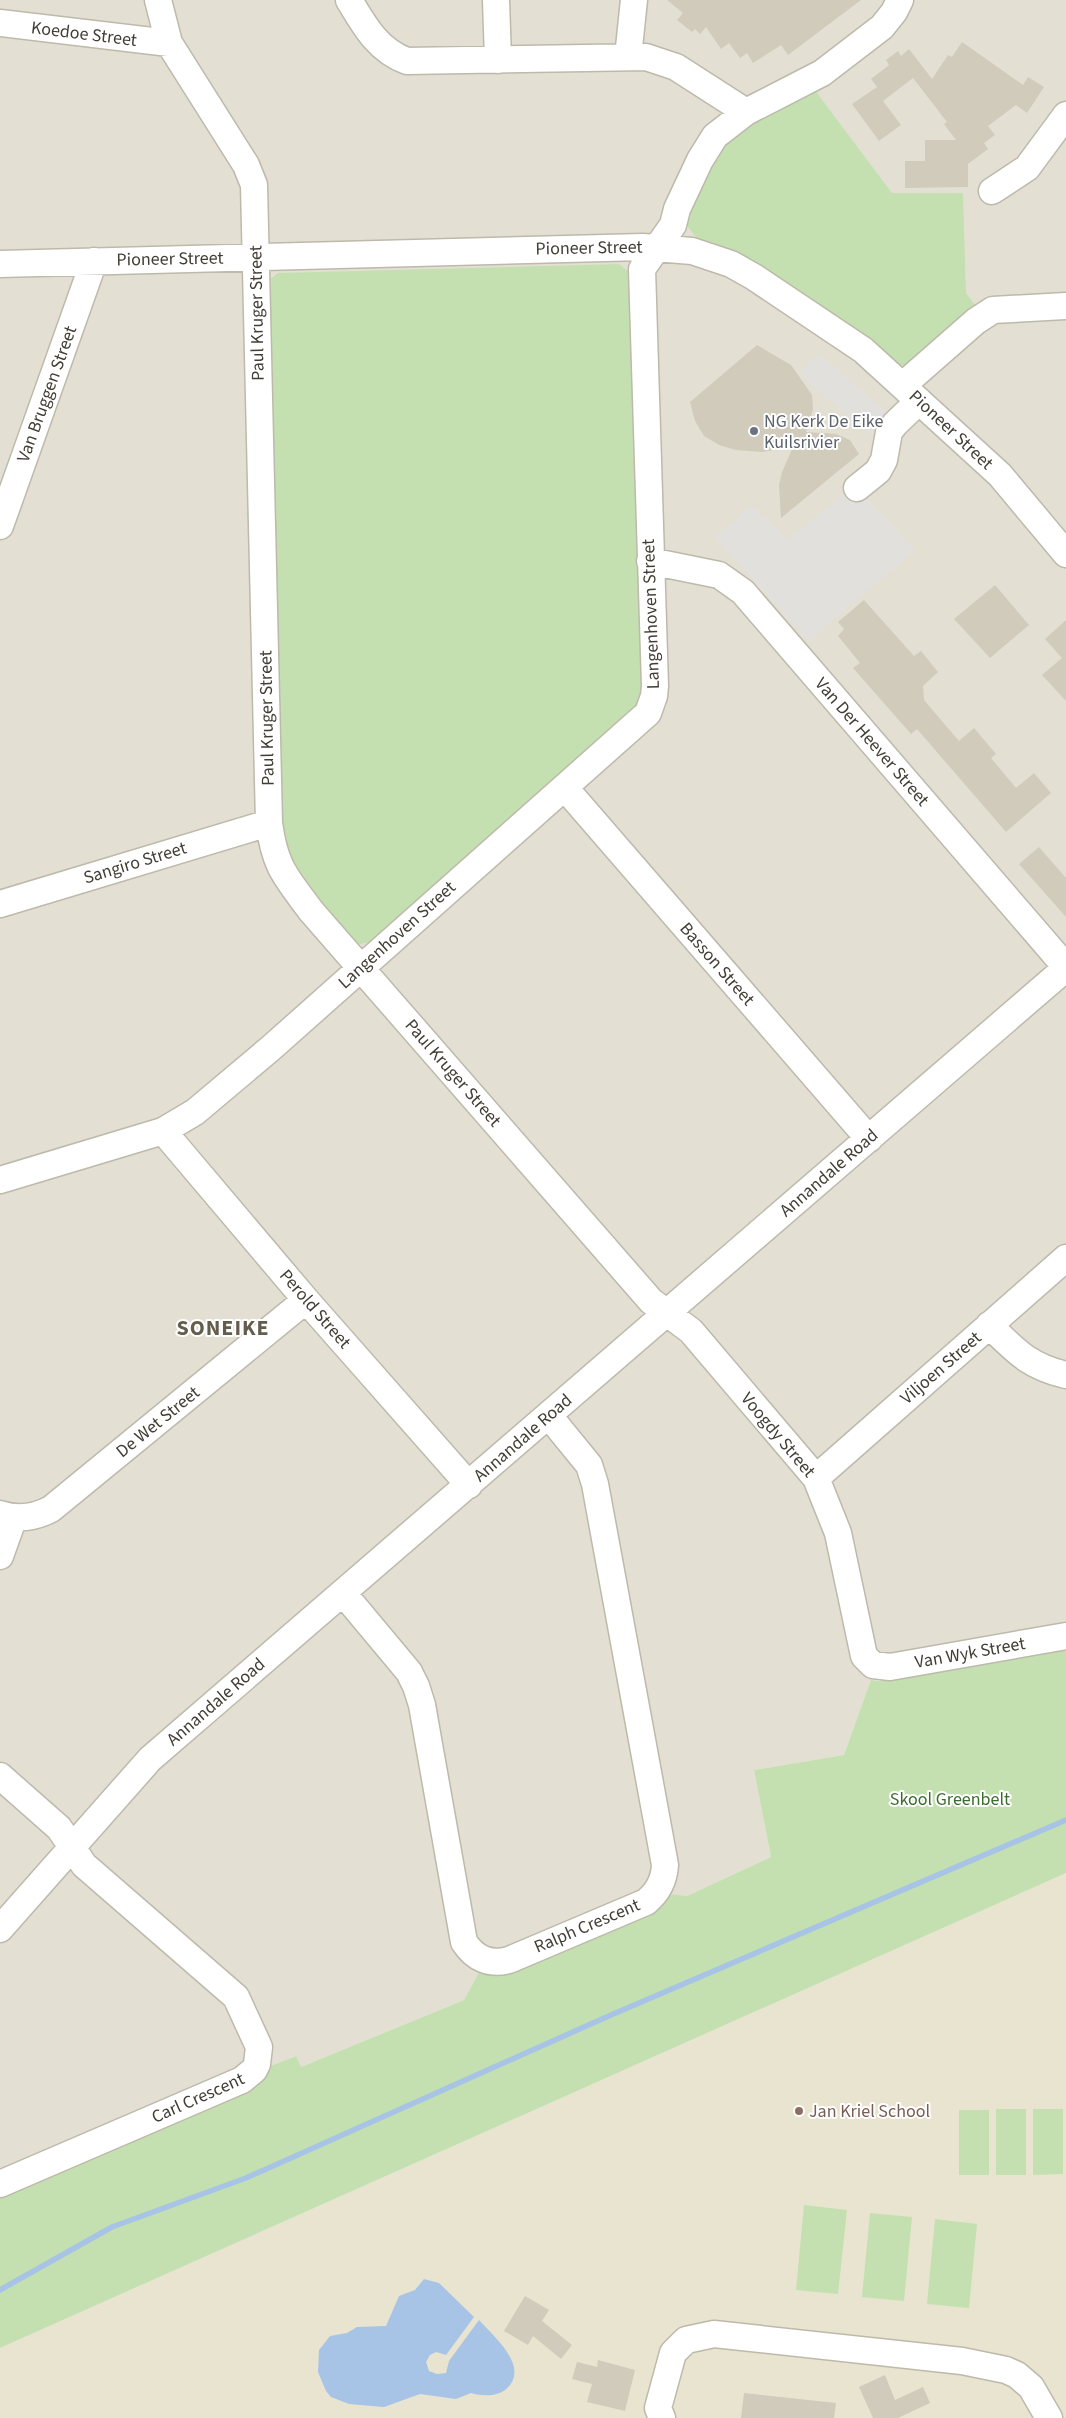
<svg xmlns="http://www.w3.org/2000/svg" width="1066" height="2418" viewBox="0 0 1066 2418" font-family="'Source Sans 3',sans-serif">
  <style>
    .residential { fill: #e3e0d3 }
    .education { fill: #e8e4d0 }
    .green { fill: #c4e0b1 }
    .parking { fill: #e1e0dc }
    .water { fill: #a7c3e6 }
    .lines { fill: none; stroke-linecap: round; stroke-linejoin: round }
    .stream { stroke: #a7c3e6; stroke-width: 5.5 }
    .building { fill: #d0cbbb }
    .minor-casing { stroke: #bdb9ab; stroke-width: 29 }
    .minor { stroke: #fff; stroke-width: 26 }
    .worship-dot { fill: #6b7280; stroke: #fff; stroke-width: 2 }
    .education-dot { fill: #8d6e63; stroke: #fff; stroke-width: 2 }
    .labels { text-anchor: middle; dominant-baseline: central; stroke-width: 4; stroke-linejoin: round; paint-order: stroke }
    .street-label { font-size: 18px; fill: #413e35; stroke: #fff }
    .worship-label { font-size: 18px; fill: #5b616d; stroke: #fff; text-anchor: start }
    .park-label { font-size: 18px; fill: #3e6c30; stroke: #fff }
    .education-label { font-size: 18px; fill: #785e54; stroke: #fff; text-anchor: start }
    .district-label { font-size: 22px; font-weight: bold; letter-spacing: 1px; fill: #635d4e; stroke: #fff }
  </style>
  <rect width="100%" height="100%" fill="#f0eee5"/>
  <path class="residential" d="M0,0H1066V1641L875,1670L844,1755L754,1770L771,1857L687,1896L482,1967L464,2000L301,2067L295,2056L0,2186Z"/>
  <path class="education" d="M1066,1873V2418H0V2348Z"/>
  <path class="green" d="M814,89L892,193H963L966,293L978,309L911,365H898L699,241L688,227L686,214L726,137Z
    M619,264L629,272L644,684L642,702L371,942L359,944L354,942L297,877L282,848L268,281L278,273Z
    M1066,1647V1873L0,2348V2196L268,2067L296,2056L301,2067L464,2000L482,1967L667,1894L687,1896L771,1857L754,1770L844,1755L871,1680L880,1681Z
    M996,2109H1026V2175H996Z
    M1033,2109H1063V2174L1033,2175Z
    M959,2110H989V2175H959Z
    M804,2205L847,2210L838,2294L796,2290Z
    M870,2213L912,2217L904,2301L862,2297Z
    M935,2219L977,2224L969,2308L927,2304Z"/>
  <path class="parking" d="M819,355L891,416L878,432L874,430L869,435L799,373Z
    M854,485L915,550L808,641L715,537L751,506L788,540Z"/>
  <path class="water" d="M424,2279L439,2283L474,2317L446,2355L436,2352L430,2355L426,2362L429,2371L437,2374L446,2373L449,2361L479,2320C494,2337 532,2368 505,2390C496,2397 481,2396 471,2393L456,2399L420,2394L384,2407L349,2404L331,2397L326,2391L318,2372L319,2350L323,2345L330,2336L347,2333L357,2327L386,2326L399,2296L415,2290Z"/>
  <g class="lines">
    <path class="stream" d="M0,2290L112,2227L246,2178L611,2015L1066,1820"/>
  </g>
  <path class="building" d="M667,0H861L788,55L781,45L753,63L747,53L740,58L729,43L721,49L706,27L700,34L695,29L692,32L677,20L683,13Z
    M962,42L1023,85L1028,77L1044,87L1027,113L1016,105L988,126L995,135L984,143L988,149L968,164V187L905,188V161H925V140H956L944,124L947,122L913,78L883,101L901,125L879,141L852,104L877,87L871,79L889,65L886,60L898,51L901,56L909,49L932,79L948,55L952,57Z
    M757,345L791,365L812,395L813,409L806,432L836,434L850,440L859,454L781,518L779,485L782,472L793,447L762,452L736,450L719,445L704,436L695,421L690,402Z
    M995,585L1029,625L990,658L954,619Z
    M864,600L914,656L921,651L938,672L923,686L924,700L959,741L974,728L996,754L991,758L1016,788L1034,773L1051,793L1006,832L917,729L911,734L853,668L860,663L838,636L844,629L838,622Z
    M1066,620V701L1042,675L1062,658L1045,639Z
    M1039,847L1066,878V917L1019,864Z
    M525,2296L549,2310L542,2321L572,2345L561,2359L533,2336L528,2345L504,2331Z
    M598,2360L635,2370L625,2411L587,2402L592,2384L572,2379L577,2362L597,2367Z
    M885,2375L895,2400L923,2387L930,2403L898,2418H873L859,2387Z
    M744,2393L836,2403L834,2418H741Z"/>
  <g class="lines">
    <g class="minor-casing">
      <path id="minor" d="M158,0L169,43L246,165L254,185L269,823C275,867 285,876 311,911L651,1301L691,1331L816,1478L838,1533L864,1656L873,1665L890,1667L1066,1636
        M349,0C364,25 378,51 407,61L646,57L676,67L746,112
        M496,0L498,60
        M0,23L169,43
        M628,57L634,0
        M992,191L1027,168L1066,115
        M0,264L643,247L692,251L731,264L754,277L863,350L1000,475L1066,554
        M903,385L976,321L993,310L1066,306
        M857,488L878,471L884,460L889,432L895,424L919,401
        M0,526L94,261
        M650,561L719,575L743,592L1066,967
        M565,788L869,1139
        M0,904L269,823
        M163,1131L306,1300L469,1485
        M0,1180L163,1131L195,1112L271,1048L648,713L654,696L655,686L642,269L673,225L677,209L700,160L715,136L746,112L822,73L882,27L894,12L900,0
        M989,1325C1016,1351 1028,1366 1066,1375
        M816,1478L1066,1258
        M0,1514C18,1520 34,1518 51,1509L306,1300
        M0,1556L14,1517
        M343,1593L409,1672L416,1686L422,1705L464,1942C475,1959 490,1965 509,1960L646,1902C658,1892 664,1881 665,1865L595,1484L589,1465L549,1416
        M0,1776L59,1828L84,1865L236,1997L259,2047L257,2064L254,2070L242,2080L0,2184
        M0,1929L150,1759L1066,968
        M662,2418L658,2408L673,2353L686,2340L714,2334L962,2361L1006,2370L1017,2375L1031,2387L1049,2418"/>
    </g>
    <use href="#minor" class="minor"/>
  </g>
  <circle class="worship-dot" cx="754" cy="431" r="5"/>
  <circle class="education-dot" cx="799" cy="2111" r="5"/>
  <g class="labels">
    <g class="street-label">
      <text transform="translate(84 34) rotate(7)">Koedoe Street</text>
      <text transform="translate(589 248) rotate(-1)">Pioneer Street</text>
      <text transform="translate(170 259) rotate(-1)">Pioneer Street</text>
      <text transform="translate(257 313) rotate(-91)">Paul Kruger Street</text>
      <text transform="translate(47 394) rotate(-70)">Van Bruggen Street</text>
      <text transform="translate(951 430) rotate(43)">Pioneer Street</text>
      <text transform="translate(651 614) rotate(-92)">Langenhoven Street</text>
      <text transform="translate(267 718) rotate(-91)">Paul Kruger Street</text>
      <text transform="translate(872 742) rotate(49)">Van Der Heever Street</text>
      <text transform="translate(135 863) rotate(-17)">Sangiro Street</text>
      <text transform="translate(397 935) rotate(-42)">Langenhoven Street</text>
      <text transform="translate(717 964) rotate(49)">Basson Street</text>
      <text transform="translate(453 1073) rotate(49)">Paul Kruger Street</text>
      <text transform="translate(829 1173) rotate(-41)">Annandale Road</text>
      <text transform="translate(315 1309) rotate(49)">Perold Street</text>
      <text transform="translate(941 1368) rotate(-41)">Viljoen Street</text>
      <text transform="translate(158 1422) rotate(-39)">De Wet Street</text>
      <text transform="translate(778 1435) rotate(50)">Voogdy Street</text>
      <text transform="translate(523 1438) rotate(-41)">Annandale Road</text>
      <text transform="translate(970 1653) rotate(-10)">Van Wyk Street</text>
      <text transform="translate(216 1702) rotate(-41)">Annandale Road</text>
      <text transform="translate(587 1926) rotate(-23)">Ralph Crescent</text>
      <text transform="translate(198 2098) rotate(-24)">Carl Crescent</text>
    </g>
    <g class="worship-label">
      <text x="764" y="421">NG Kerk De Eike<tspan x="764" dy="21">Kuilsrivier</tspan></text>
    </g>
    <g class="park-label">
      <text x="950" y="1799">Skool Greenbelt</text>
    </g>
    <g class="education-label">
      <text x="809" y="2111">Jan Kriel School</text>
    </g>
    <g class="district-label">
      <text x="223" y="1328">SONEIKE</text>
    </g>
  </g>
</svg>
